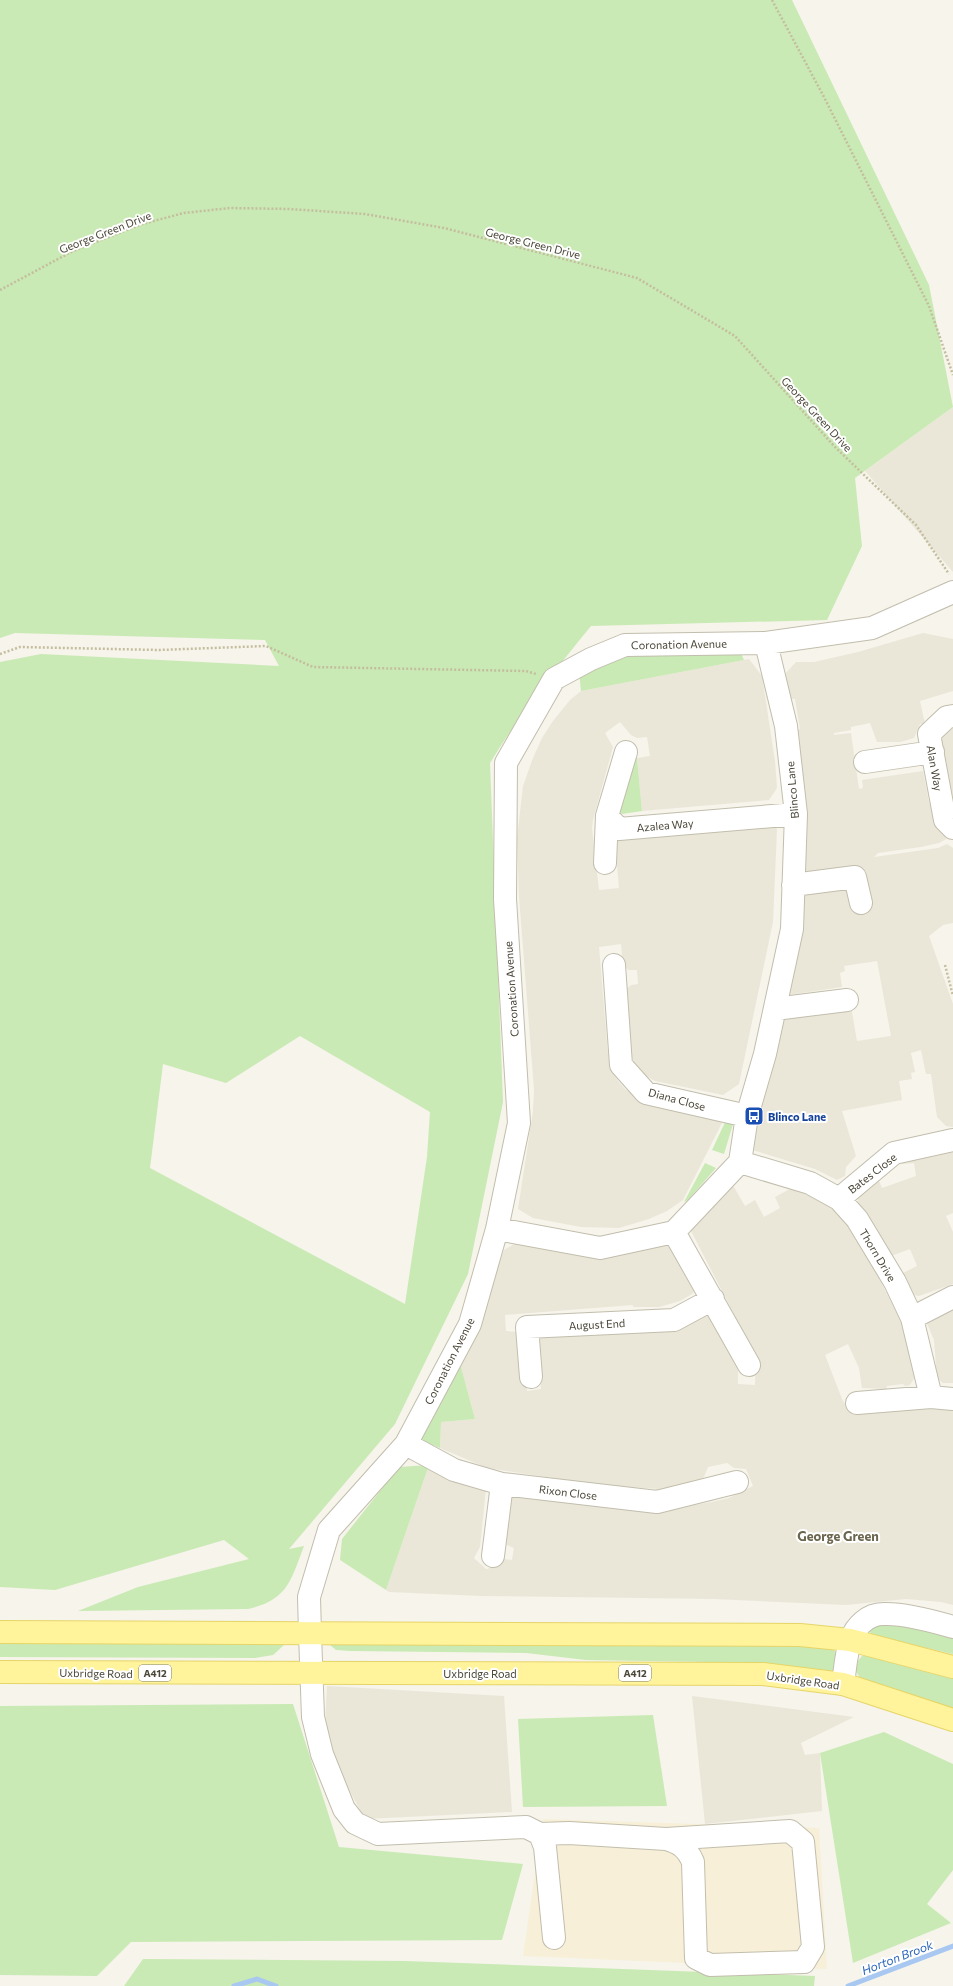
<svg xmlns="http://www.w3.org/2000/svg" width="953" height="1986" viewBox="0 0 953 1986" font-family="Commissioner,sans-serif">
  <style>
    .residential { fill: #eae7d9 }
    .commercial { fill: #f7efd7 }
    .green { fill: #c9eab4; fill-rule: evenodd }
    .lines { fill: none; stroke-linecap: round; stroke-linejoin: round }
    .stream { stroke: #a8c8f2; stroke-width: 5 }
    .minor-casing { stroke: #c2bead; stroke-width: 24 }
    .major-casing { stroke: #e6d569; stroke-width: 24 }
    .path { stroke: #c4bd9e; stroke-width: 2.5; stroke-dasharray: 2 2; stroke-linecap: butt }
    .minor { stroke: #fff; stroke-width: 22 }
    .major { stroke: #fff39b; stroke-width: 22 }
    .labels { text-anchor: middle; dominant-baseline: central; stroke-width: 4; stroke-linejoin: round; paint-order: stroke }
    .shield { fill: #fff; stroke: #807e74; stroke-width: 1 }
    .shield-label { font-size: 10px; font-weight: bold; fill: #4a4638 }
    .street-label { font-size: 11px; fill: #4a4638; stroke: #fff }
    .transit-label { font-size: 11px; font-weight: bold; fill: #164399; stroke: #fff; text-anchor: start }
    .water-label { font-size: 12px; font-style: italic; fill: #2e68ba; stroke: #fff }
    .quarter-label { font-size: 13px; font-weight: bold; fill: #6d664f; stroke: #fff }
  </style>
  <rect width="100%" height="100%" fill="#f6f4eb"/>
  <path class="residential" d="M953,407V572L865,471Z
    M923,633L953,639V691L920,701L925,724H920L914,738L900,742H877L870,723L851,727V730L834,733V735L851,733L859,789L863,788L862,780L923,771L929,802L941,829L948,838L939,843L921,847L878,853L874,857L938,848L947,844L953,848V923L943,925L929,936L953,1004V1127L946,1126L937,1117L931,1074H926L921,1050L911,1053L915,1072L911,1073L912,1079L899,1081L902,1100L842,1111L856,1156L846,1167L845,1176L837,1180L815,1169L752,1150L777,1013L850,1001L857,1041L891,1036L877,961L844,966L845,971L840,973L842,987L789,995L806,871L793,730L800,729L795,699H788L785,674L796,662H814L858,652Z
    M749,659L762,676L775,761L777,788L769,800L642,811L637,758L650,756L647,737L637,738L631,735L620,722L605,733L613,747L593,820L592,828L599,890L619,888L615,844L617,838L769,821L777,829L773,922L739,1084L723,1095L655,1081L644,1075L636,1067L631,1056L625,990L631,985L638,984L637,970H629L623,966L621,944L599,947L608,1054L612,1072L618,1081L625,1089L637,1097L723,1121L683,1200L667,1211L649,1219L619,1228L581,1227L533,1218L518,1209L533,1111L534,1090L519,896L517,839L523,786L533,758L542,738L553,721L570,700L581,691Z
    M953,717V803L940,731Z
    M953,1143V1213L946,1216L953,1232V1284L919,1296L914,1295L910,1291L901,1274L917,1266L910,1249L891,1256L858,1202V1197L876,1174L882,1188L916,1176L914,1163L902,1164L899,1159Z
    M731,1182L745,1206L755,1200L764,1217L780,1208L775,1197L790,1189L788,1184L821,1198L849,1222L903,1324L915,1377L910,1385L905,1386L903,1384L887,1386L886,1389L862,1388L859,1368L848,1344L825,1355L842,1399L849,1411L880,1407L953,1404V1605L941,1602L906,1599L846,1605L714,1599L481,1596L389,1592L386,1590L429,1465L486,1489L480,1547L474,1558L486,1569H488L497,1558L512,1560L514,1548L502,1543L504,1506L512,1495L670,1509L712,1502L729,1498L753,1486L746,1469L734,1468L727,1463L708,1467L703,1479L678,1487L659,1489L600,1485L487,1468L440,1448L441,1422L475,1419L460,1363L504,1250L525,1238L670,1239L695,1290L692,1294L680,1301L659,1307H633V1305L505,1315L506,1331L517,1332L522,1338L527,1391L541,1389L537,1339L540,1333L706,1309L738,1363V1384L755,1385L756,1361L754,1353L690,1229Z
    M953,1305V1383H943L937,1378L934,1340L926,1321Z
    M327,1686L504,1696L512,1812L365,1819L324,1744Z
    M692,1696L854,1717L801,1743L805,1755L820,1753L822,1811L705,1824Z"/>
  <path class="commercial" d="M543,1819L819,1828L827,1969L523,1956Z"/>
  <path class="green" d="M0,0H792L929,285L953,407L855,478L862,546L827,620L591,626C555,670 520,714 490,763L503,1102L468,1274L395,1424L289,1549L304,1546C291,1580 288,1600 248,1609L78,1611L138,1587L249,1559L224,1540L55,1590L0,1587V662L41,654L279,666L265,640L15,633L0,638ZM300,1036L430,1112L427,1157L405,1304L150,1168L163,1064L226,1083Z
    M737,645L744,660L581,691L579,672L602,658Z
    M634,758H637L642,811L622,814L619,810Z
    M728,1116L733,1124L724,1154L712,1150Z
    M705,1163L716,1168L688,1200L684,1202Z
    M460,1363L475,1419L441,1422L440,1448L419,1439L428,1417L446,1392Z
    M429,1465L386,1590L340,1560L342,1539L399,1467Z
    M885,1623L934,1631L953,1638V1654L872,1635L868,1629Z
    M0,1634L281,1640L284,1645L273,1655L255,1658L0,1657Z
    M332,1641H711L831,1647L840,1657L838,1666L833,1673L770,1666L707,1662L586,1660L526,1653L351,1651L336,1650L330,1645Z
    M862,1656C893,1655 924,1668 953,1678V1709L897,1690L862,1681L855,1670L857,1662Z
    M293,1704L339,1847L523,1864L502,1940L131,1942L97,1976L0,1975V1706Z
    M653,1715L667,1806L523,1807L518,1719Z
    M884,1732L953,1764V1870L927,1904L951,1923L853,1963L820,1753Z
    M143,1959L405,1961L815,1976L814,1986H124Z"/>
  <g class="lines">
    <path class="stream" d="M234,1986L257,1979L276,1986
      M848,1986L953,1946"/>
    <g class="minor-casing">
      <path id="minor" d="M953,716L947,717L929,734L945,820L953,828
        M626,752L607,816L619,829L796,814
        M865,762L933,752
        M605,863L607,816
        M793,885L855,877L861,903
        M614,965L621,1065L646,1093L747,1116
        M775,1009L847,1000
        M740,1162L810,1183L839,1199L857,1219L895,1282L912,1318L931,1397L953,1399
        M839,1199L894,1153L953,1140
        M497,1229L600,1248L674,1232L740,1162L747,1116L765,1054L792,929L796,814L786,726L766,643
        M674,1232L749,1365
        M912,1318L953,1297
        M531,1377L527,1327L674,1320L713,1299
        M857,1403L931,1397
        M406,1444L454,1470L502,1484L657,1502L737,1482
        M493,1556L502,1484
        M843,1684C845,1670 846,1652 851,1639C856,1626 868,1614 883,1614C904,1613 933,1621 953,1627
        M540,1834L569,1833L666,1839C680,1843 687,1848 693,1862L696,1958L710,1965L804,1962L813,1947L803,1842L790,1831L666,1839
        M554,1938L545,1847L540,1834L526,1827L378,1834L355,1823L344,1809L322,1754L313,1717L310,1634L309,1597L329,1530L406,1444L470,1324L497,1229L519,1123L505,899L506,763L554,679L591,659L625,645L766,643L872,628L953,592"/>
    </g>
    <g class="major-casing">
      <path id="major" d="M0,1632L800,1635L850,1640L953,1667
        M0,1672L763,1674L843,1684L953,1720"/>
    </g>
    <path class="path" d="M772,0L824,97L929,306L953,375
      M0,290L73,251L142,224L184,213L230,208L289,209L365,214L444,228L637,278L735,336L835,447L916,525L949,574
      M0,654L20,647L159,650L266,646L313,667L526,671L536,674
      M945,965L953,996"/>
    <use href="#minor" class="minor"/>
    <use href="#major" class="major"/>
  </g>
  <defs>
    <g id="bus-square" transform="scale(1)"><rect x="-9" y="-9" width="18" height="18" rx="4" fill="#1a4fb4" stroke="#fff"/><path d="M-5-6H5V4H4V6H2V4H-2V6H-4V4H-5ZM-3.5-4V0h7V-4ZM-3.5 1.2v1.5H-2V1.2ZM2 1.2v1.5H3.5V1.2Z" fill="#fff"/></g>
  </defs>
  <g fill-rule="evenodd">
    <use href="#bus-square" x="754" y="1116"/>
  </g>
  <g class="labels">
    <g class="shield">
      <rect x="139" y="1665" width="32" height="16" rx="3"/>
      <rect x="619" y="1665" width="32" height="16" rx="3"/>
    </g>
    <g class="shield-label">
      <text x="155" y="1673">A412</text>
      <text x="635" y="1673">A412</text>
    </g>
    <g class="street-label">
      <text transform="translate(105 232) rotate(-21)">George Green Drive</text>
      <text transform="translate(533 243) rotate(14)">George Green Drive</text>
      <text transform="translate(817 414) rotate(47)">George Green Drive</text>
      <text transform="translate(679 644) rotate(-1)">Coronation Avenue</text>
      <text transform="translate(935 768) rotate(80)">Alan Way</text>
      <text transform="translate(792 790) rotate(-95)">Blinco Lane</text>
      <text transform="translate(665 825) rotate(-5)">Azalea Way</text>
      <text transform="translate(511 989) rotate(-94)">Coronation Avenue</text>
      <text transform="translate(677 1099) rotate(15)">Diana Close</text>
      <text transform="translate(872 1173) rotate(-38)">Bates Close</text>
      <text transform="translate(878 1255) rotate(59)">Thorn Drive</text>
      <text transform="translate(597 1324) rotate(-3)">August End</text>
      <text transform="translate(449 1361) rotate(-63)">Coronation Avenue</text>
      <text transform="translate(568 1492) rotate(7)">Rixon Close</text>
      <text transform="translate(96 1673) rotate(1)">Uxbridge Road</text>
      <text x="480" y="1673">Uxbridge Road</text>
      <text transform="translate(803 1680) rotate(8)">Uxbridge Road</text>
    </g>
    <g class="transit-label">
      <text x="768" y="1116">Blinco Lane</text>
    </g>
    <g class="water-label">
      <text transform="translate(897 1957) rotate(-21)">Horton Brook</text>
    </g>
    <g class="quarter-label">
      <text x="838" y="1536">George Green</text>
    </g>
  </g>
</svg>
